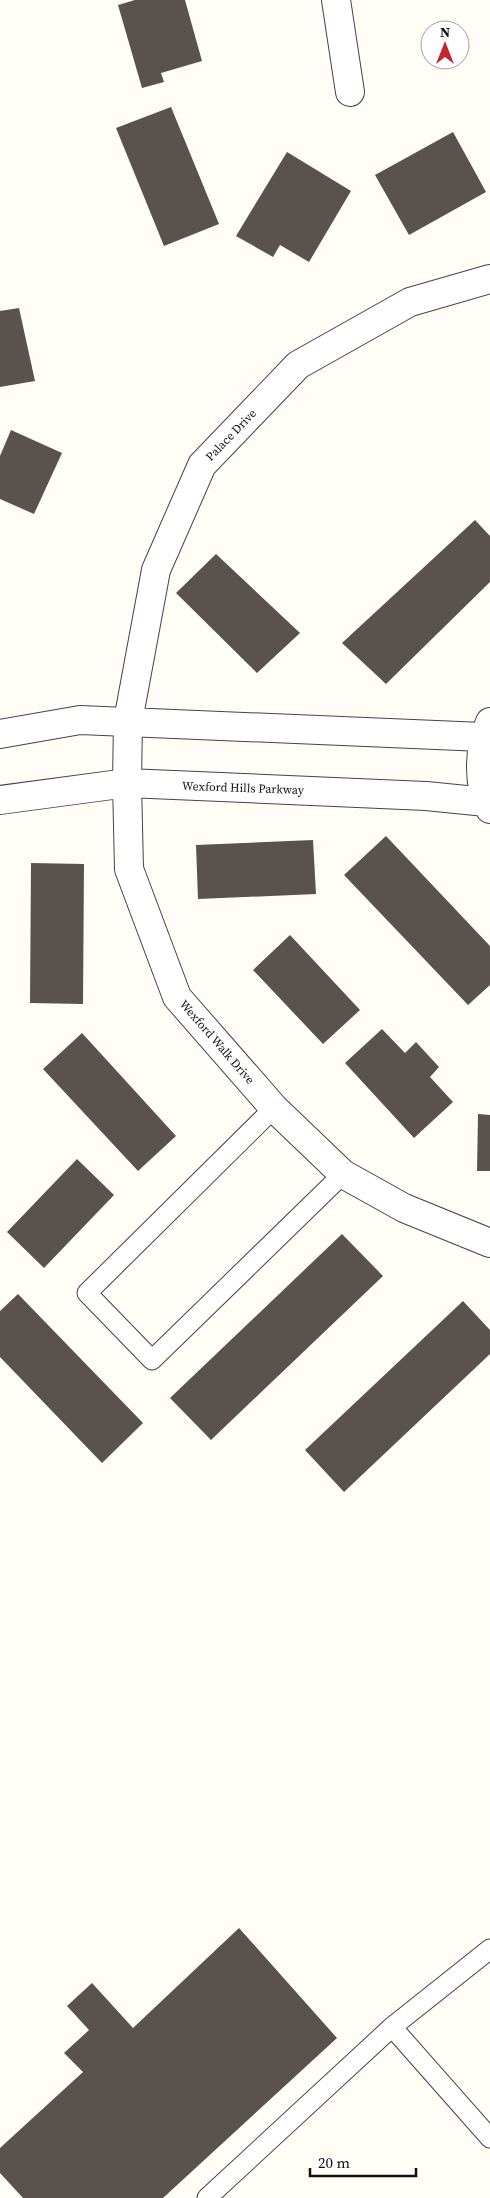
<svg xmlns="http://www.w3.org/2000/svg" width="490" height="2198" viewBox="0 0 490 2198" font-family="'Source Serif 4',serif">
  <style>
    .building { fill: #5a524d }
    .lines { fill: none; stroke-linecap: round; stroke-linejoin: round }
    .lane-casing { stroke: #444; stroke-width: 21 }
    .street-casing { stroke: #444; stroke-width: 30 }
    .lane { stroke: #fff; stroke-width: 19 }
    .street { stroke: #fff; stroke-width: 28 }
    .labels { text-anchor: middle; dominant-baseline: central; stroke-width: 5; stroke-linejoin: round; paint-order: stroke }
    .street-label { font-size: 12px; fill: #111; stroke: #fff }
  </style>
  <rect width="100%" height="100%" fill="#fffdf5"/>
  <path class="building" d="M135,0H185L202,61L161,73L164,82L142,88L118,5Z
    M171,107L219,224L164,246L116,128Z
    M453,132L486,192L409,235L375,175Z
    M287,152L351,191L309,262L280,245L273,257L236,236Z
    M19,308L35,381L0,387V311Z
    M11,430L62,453L34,514L0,499V456Z
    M475,520L490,536V582L386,684L342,643Z
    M216,554L300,633L257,673L176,593Z
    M386,836L490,946V985L468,1005L344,875Z
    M313,840L316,894L198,899L196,845Z
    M31,863L84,864L83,1004L30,1003Z
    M290,935L360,1010L323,1044L253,970Z
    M382,1029L405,1053L416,1042L439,1067L430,1077L453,1102L414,1138L345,1063Z
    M82,1033L176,1136L138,1171L43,1069Z
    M478,1114L490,1115V1171H477Z
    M77,1159L114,1195L44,1268L7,1232Z
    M342,1234L383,1276L211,1440L170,1398Z
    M18,1294L143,1423L102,1463L0,1357V1311Z
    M463,1301L490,1330V1354L344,1492L305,1450Z
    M239,1928L337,2038L163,2198H23L0,2173V2148L83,2072L64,2053L89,2030L67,2006L92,1983L133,2028Z"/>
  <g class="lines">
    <g class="lane-casing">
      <path id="lane" d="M274,1108L87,1293L152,1360L343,1174
        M392,2027L490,2138
        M207,2198L392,2027L490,1949"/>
    </g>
    <g class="street-casing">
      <path id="street" d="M336,0L350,92
        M490,279L410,302L298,365L202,465L156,570L128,721L127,783L129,869L177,997L274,1108L343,1174L404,1208L490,1243
        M490,722C479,747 477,783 490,809
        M0,734L80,720L483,737
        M0,800L127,783L426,796L486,802"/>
    </g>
    <use href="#lane" class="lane"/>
    <use href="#street" class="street"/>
  </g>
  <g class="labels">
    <g class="street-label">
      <text transform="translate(231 435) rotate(-46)">Palace Drive</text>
      <text transform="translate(243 788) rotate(2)">Wexford Hills Parkway</text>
      <text transform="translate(217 1042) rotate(49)">Wexford Walk Drive</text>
    </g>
  </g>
  <g transform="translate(445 45)"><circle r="24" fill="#ffffff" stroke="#a0a0a0"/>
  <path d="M0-4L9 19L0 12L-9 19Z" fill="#c4262e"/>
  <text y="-8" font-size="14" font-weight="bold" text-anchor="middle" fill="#111111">N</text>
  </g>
  <path d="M310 2168v8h106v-8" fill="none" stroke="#111111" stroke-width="2.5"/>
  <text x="318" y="2168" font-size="15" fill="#111111" stroke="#ffffff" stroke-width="4" paint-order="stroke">20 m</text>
</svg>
